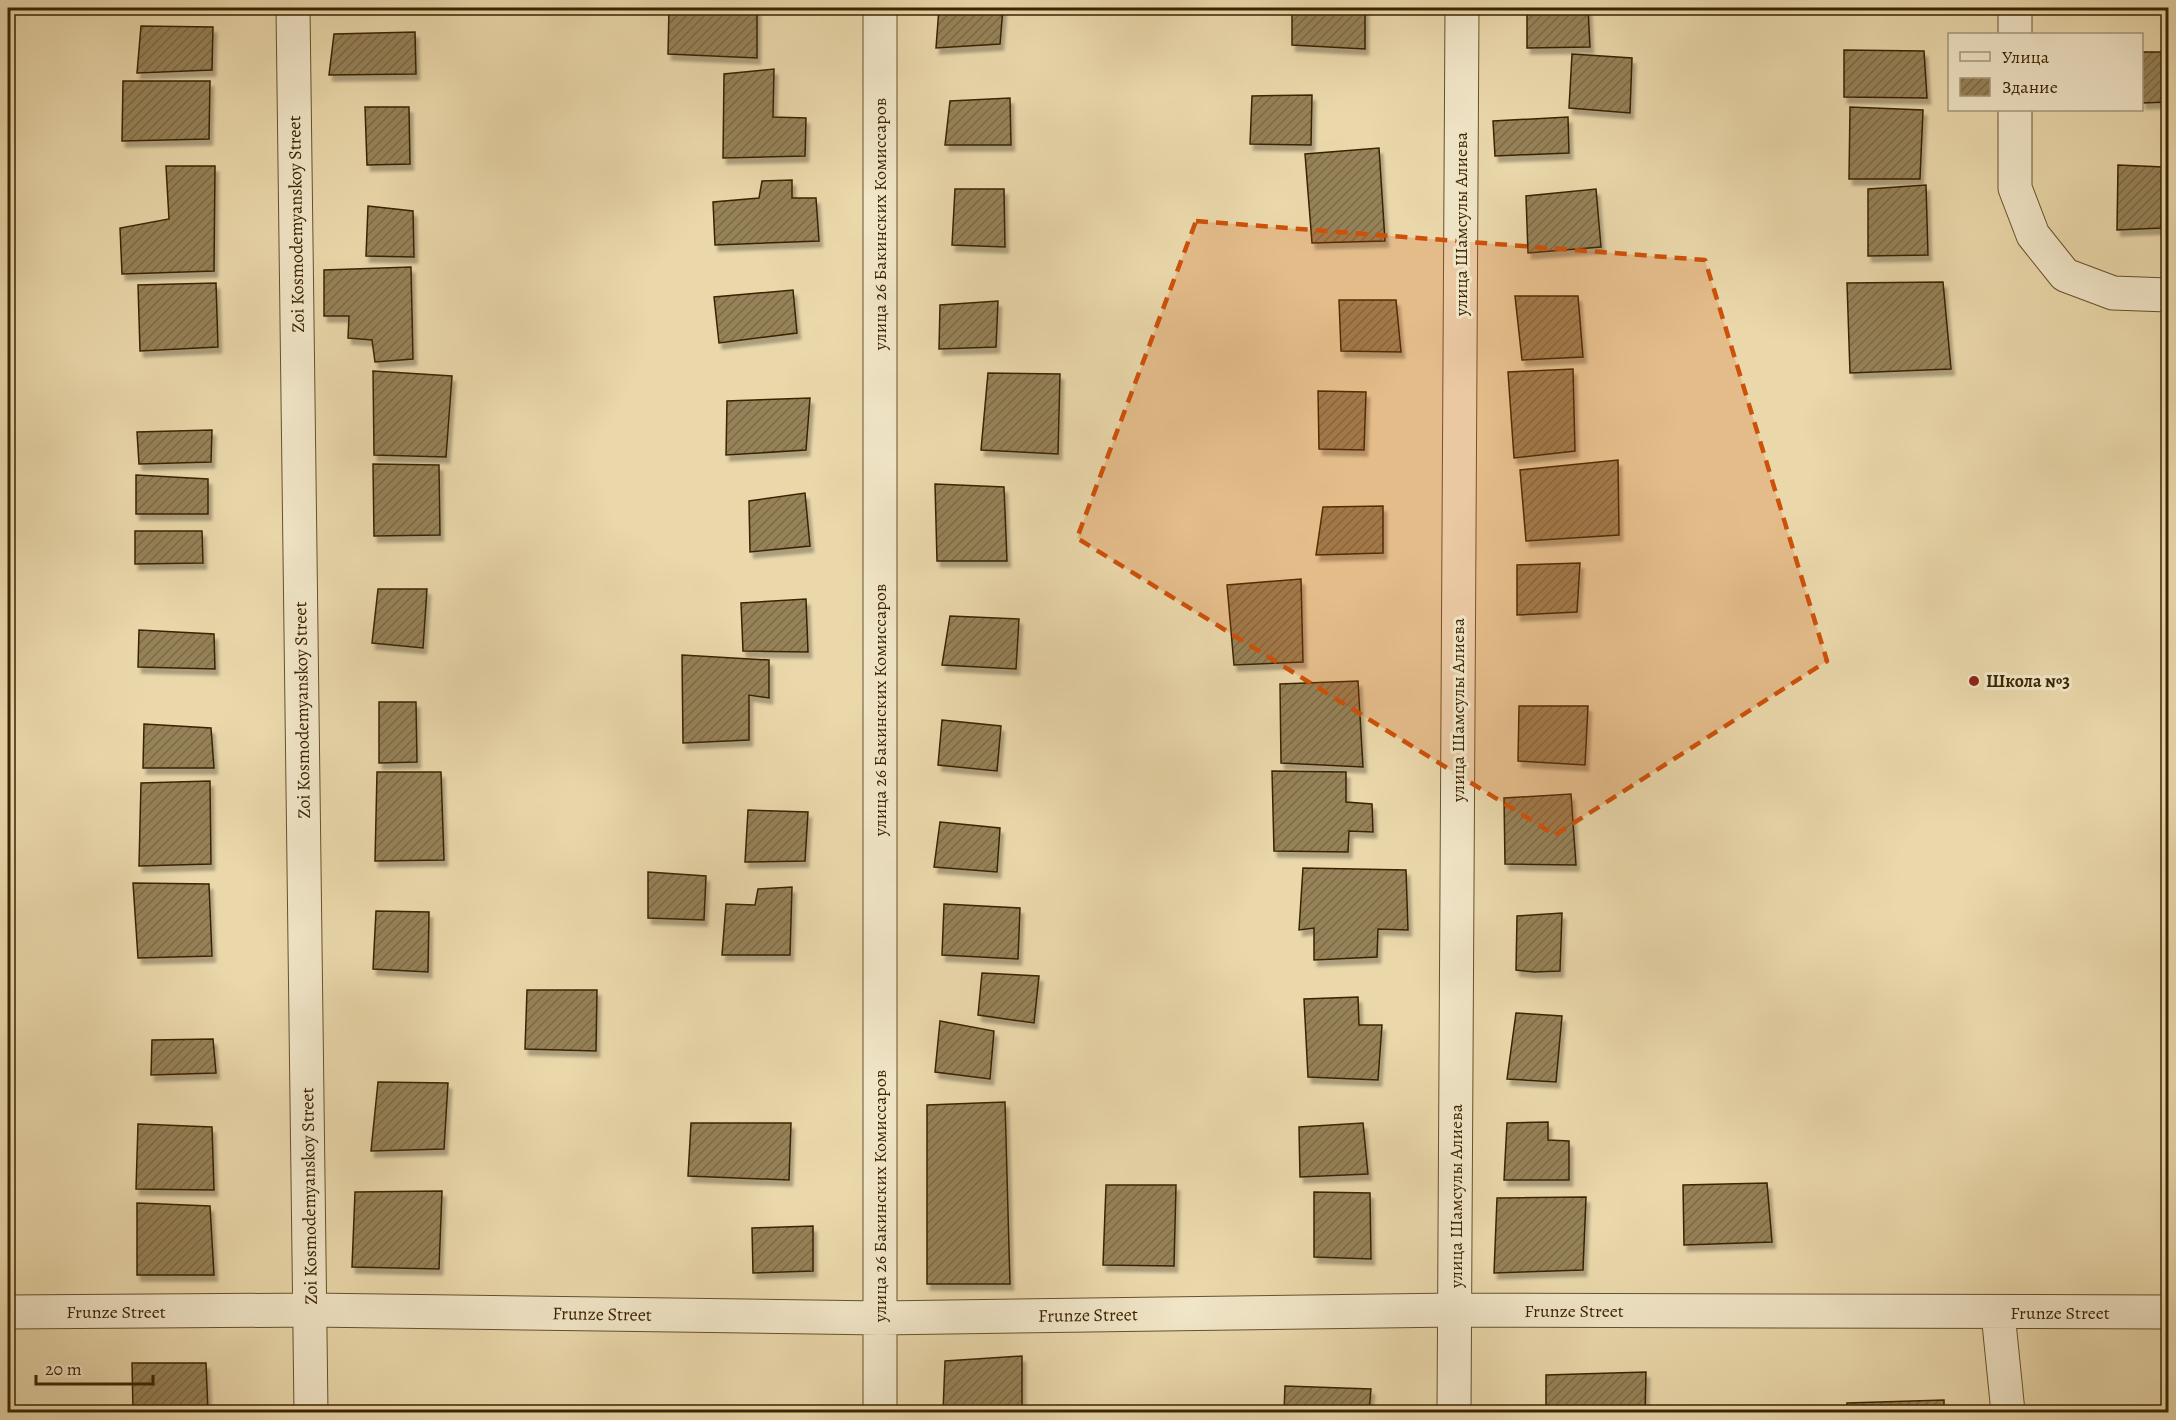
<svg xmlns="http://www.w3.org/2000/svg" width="2176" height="1420" viewBox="0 0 2176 1420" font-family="Alegreya,serif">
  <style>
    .building { fill: url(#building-hatch); stroke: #3a2401; stroke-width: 1.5; filter: url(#shadow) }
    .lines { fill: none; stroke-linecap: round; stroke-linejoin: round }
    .minor-casing { stroke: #66512c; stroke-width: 35 }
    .minor { stroke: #f1e6c8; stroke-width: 33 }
    .marked { fill: #ce510a; fill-opacity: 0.2; stroke: #ce510a; stroke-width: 4.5; stroke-dasharray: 12 8; stroke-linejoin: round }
    .poi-dot { fill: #8f2418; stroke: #f1e6c8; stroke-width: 2 }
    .labels { text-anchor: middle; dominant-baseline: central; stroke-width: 6; stroke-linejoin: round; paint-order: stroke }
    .street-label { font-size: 18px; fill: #3a2401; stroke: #f1e6c8 }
    .poi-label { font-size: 18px; font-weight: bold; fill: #3a2401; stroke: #f1e6c8; text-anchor: start }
  </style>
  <defs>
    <pattern id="building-hatch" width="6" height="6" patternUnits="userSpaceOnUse" patternTransform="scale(1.5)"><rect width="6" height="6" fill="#968259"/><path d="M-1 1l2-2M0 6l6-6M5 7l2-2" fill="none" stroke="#7b6a47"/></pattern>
    <filter id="shadow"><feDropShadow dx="3.5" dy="6" stdDeviation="1.5" flood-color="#0004"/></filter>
  </defs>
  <rect width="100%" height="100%" fill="#ead8ab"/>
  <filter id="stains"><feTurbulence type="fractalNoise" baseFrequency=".00333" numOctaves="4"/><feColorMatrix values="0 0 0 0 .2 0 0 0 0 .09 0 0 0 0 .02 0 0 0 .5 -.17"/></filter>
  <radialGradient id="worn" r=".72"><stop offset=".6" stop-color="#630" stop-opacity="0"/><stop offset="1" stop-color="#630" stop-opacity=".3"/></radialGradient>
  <path class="building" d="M669,8H757V58L668,54Z
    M939,8H1003L1000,44L936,48Z
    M1292,8H1365V49L1292,45Z
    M1527,8H1588L1590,47L1527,48Z
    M141,26L213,27L212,70L137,73Z
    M415,32L416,74L329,75L334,34Z
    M1844,50L1924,51L1927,98L1844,97Z
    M2142,52H2168V102L2142,103Z
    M1572,54L1632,58L1630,113L1569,108Z
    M774,69L773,117L806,118L805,156L723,158L724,74Z
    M123,81H210L209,139L122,141Z
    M1312,95L1311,145L1250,144L1252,96Z
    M1010,98L1011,145H945L950,101Z
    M365,107H409L410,164L367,165Z
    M1850,107L1923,110L1920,179H1849Z
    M1568,117L1569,153L1495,156L1493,121Z
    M1379,148L1385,241L1312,243L1305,154Z
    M2118,165L2163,167L2161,228L2117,230Z
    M166,166H215L214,271L122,274L120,228L169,219Z
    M792,180V198H816L819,241L715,245L713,202L759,198L762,181Z
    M1926,185L1928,255L1868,256V189Z
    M955,189H1004L1005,247L952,245Z
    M1596,189L1601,247L1528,253L1526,196Z
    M368,206L413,211L414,257L366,256Z
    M411,267L413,359L375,362L372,340L348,338L349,316H324V270Z
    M1943,282L1951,369L1850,373L1847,283Z
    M216,283L218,347L140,351L138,285Z
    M793,290L797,333L719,343L714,297Z
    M1515,296H1578L1583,357L1522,360Z
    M1339,300H1396L1401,352L1341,351Z
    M998,301L996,347L939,349L940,305Z
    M1573,369L1575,451L1514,458L1508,372Z
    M373,371L452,376L446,457L374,455Z
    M988,373L1060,374L1058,454L981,450Z
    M1318,391L1366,392L1364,450L1319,449Z
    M810,398L806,450L726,455L727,401Z
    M212,430L211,462L139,464L137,432Z
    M1618,460L1619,535L1526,541L1520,470Z
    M373,464L439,465L440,535L374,536Z
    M136,475L208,479V514H136Z
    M935,484L1004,487L1007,561H937Z
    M805,493L810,546L750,552L749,501Z
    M1383,506V553L1316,555L1323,507Z
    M135,531H202L203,563L135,564Z
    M1580,563L1577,612L1517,615V565Z
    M1301,579L1303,662L1234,665L1227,585Z
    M378,589H427L423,648L372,643Z
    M806,599L808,652L743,651L741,603Z
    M950,616L1019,619L1016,669L942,665Z
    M139,630L214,634L215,669L138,667Z
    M682,655L769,660V698L749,695V740L683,743Z
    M1358,681L1363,767L1281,763L1280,684Z
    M379,702H416L417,762L379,763Z
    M1519,706H1588L1585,765L1518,761Z
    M942,720L1001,726L997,771L938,765Z
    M144,724L211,728L214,768H143Z
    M1272,771L1346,772V802L1372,804L1373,832L1349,831L1348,852L1274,851Z
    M377,772H441L444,860L375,861Z
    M210,781L211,864L139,866L141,783Z
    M1571,794L1576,865L1505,864L1504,798Z
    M748,810L808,812L805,861L745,862Z
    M940,822L1000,828L997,872L934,867Z
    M1303,868L1406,870L1408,930L1378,929L1377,957L1314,960V928L1299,930Z
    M648,872L706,876L704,920L648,918Z
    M133,883L209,884L212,956L138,958Z
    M792,887L790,955H722L726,904L755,905L758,889Z
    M944,904L1020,908L1018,959L942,955Z
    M376,911L429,912L428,972L373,969Z
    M1562,913L1560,971L1534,972L1516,970L1517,916Z
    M982,973L1039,976L1034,1023L978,1015Z
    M527,990H597L596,1051L525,1049Z
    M1358,997L1359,1025H1382L1378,1080L1308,1077L1304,999Z
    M1516,1013L1562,1016L1556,1082L1507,1079Z
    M940,1021L994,1031L990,1079L935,1072Z
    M213,1039L216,1073L151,1075L152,1040Z
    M378,1082L448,1083L444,1149L371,1151Z
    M1005,1102L1010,1284H927V1105Z
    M1548,1122V1140L1569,1141V1180H1504L1507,1123Z
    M691,1123H791L789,1180L688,1176Z
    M1363,1123L1368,1174L1300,1177L1299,1127Z
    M138,1124L212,1127L214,1190L136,1189Z
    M1767,1183L1772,1242L1684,1245L1683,1185Z
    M1106,1185H1176L1174,1266L1103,1265Z
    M442,1191L439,1269L352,1267L355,1192Z
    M1314,1192L1370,1193L1371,1259L1314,1257Z
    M1586,1197L1583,1270L1494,1273L1497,1198Z
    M137,1203L210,1206L214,1275H137Z
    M813,1226V1271L753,1273L752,1228Z
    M1022,1356V1412H943L945,1361Z
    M132,1363H206L208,1412H133Z
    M1646,1372L1645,1412H1546V1375Z
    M1285,1386L1371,1389L1369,1412H1284Z
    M1944,1400V1412H1847V1403Z
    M378,1407L442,1410V1412H377Z"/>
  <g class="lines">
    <g class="minor-casing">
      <path id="minor" d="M293,8L311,1412
        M2015,8V34
        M2015,110V188L2033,235L2065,275L2113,293L2168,295
        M8,1312L311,1310L880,1318L1455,1310L2168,1312
        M1998,1313L2008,1412
        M880,1412V8
        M1454,1412L1462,8"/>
    </g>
    <use href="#minor" class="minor"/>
  </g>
  <path class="marked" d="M1196,221L1705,260L1827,661L1555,835L1077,538Z"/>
  <circle class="poi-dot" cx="1974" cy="681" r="6"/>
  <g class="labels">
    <g class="street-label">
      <text transform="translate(296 224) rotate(-91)">Zoi Kosmodemyanskoy Street</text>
      <text transform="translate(880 224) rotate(-90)">улица 26 Бакинских Комиссаров</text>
      <text transform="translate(1461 224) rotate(-90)">улица Шамсулы Алиева</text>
      <text transform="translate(302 710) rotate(-91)">Zoi Kosmodemyanskoy Street</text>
      <text transform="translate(880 710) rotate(-90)">улица 26 Бакинских Комиссаров</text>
      <text transform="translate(1458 710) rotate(-90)">улица Шамсулы Алиева</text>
      <text transform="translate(309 1196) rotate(-91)">Zoi Kosmodemyanskoy Street</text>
      <text transform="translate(880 1196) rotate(-90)">улица 26 Бакинских Комиссаров</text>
      <text transform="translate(1456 1196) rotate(-90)">улица Шамсулы Алиева</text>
      <text x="1574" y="1311">Frunze Street</text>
      <text x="116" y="1312">Frunze Street</text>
      <text x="2060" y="1313">Frunze Street</text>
      <text transform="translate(602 1314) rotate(1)">Frunze Street</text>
      <text transform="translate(1088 1315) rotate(-1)">Frunze Street</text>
    </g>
    <g class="poi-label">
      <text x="1986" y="681">Школа №3</text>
    </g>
  </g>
  <rect width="2176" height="1420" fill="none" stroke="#ead8ab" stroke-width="30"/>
  <rect x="9" y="9" width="2158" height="1402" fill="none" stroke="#3a2401" stroke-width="3"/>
  <rect x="15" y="15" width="2146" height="1390" fill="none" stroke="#3a2401" stroke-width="1.5"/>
  <rect x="1948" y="33" width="195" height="78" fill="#f1e6c8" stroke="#a89878" stroke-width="1.5"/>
  <rect x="1960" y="52" width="30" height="9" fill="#f1e6c8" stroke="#a89878" stroke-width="1.5"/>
  <text x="2002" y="63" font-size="18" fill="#3a2401">Улица</text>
  <rect x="1960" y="78" width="30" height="18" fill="url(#building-hatch)" stroke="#a89878" stroke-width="1.5"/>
  <text x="2002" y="93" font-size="18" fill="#3a2401">Здание</text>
  <path d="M36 1375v9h117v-9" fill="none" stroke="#3a2401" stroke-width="3"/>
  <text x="45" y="1375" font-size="18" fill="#3a2401" stroke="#f1e6c8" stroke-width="4.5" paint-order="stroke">20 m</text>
  <rect width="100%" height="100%" filter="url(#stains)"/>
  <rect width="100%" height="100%" fill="url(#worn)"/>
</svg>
